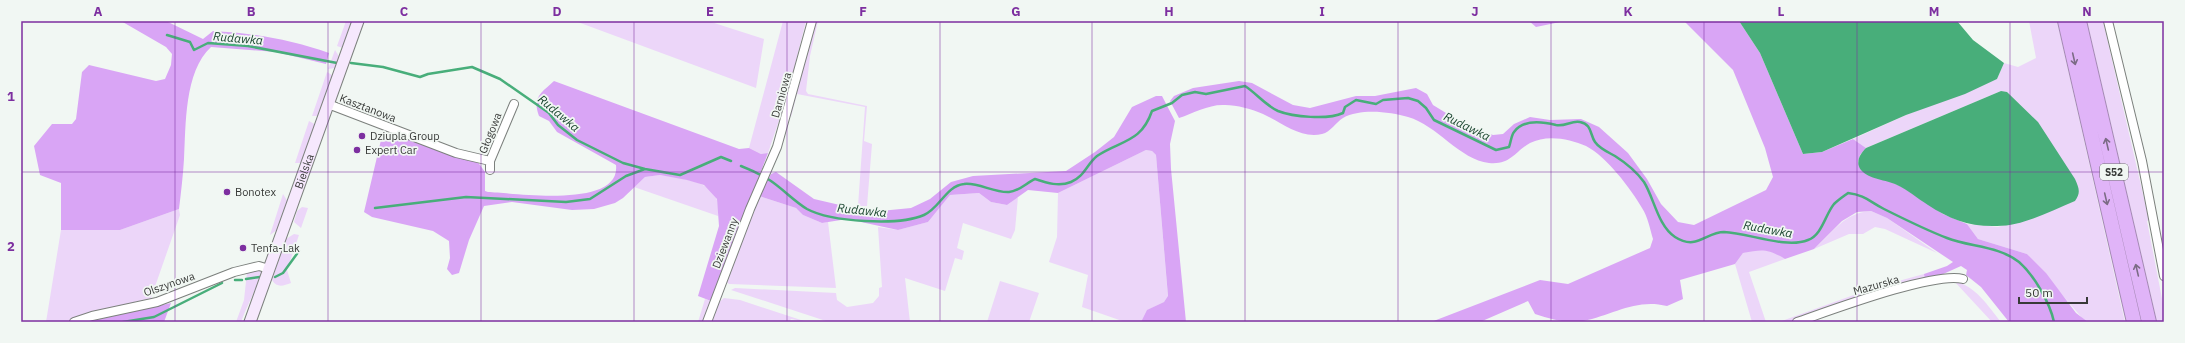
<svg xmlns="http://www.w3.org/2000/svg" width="2185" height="343" viewBox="0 0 2185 343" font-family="'IBM Plex Sans',sans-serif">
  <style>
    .green { fill: #ecd6f9 }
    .forest { fill: #d9a5f5 }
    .water { fill: #48ae7a }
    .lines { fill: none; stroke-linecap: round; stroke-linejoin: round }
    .stream { stroke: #48ae7a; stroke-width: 2.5 }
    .street-casing { stroke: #7c807d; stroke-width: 10 }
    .secondary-casing { stroke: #7c807d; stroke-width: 13 }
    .highway-casing { stroke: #a589b5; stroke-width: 16 }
    .street { stroke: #fff; stroke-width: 8 }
    .secondary { stroke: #f6e8fd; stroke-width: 11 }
    .highway { stroke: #e0b4f8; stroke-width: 14 }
    .oneway { stroke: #7b6b85 }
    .grid { fill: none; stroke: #7d2fa0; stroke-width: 1; stroke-opacity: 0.55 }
    .poi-dot { fill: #7d2fa0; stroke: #f1f7f3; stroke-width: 1.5 }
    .labels { text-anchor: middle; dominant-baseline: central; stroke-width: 3.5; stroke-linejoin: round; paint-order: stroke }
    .shield { fill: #f1f7f3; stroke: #707370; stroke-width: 1 }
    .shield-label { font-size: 10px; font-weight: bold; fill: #383a38 }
    .street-label { font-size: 11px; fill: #383a38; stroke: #f1f7f3 }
    .poi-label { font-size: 11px; fill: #383a38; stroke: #f1f7f3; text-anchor: start }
    .water-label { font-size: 12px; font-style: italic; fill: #19442e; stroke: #f1f7f3 }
    .neatline { fill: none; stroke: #7d2fa0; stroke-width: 1.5 }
    .grid-label { font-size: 13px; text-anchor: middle; font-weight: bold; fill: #7d2fa0 }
  </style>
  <rect width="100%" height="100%" fill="#f1f7f3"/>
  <path class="green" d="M346,21H353L343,48L337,46Z
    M575,21H708L764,39L756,88Z
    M783,21H806L787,97L768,153L761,154L749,148Z
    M814,21H818L810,56L806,91L808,94L867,106L864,141L872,144L867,206H858L865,107L797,94L791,117L789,115Z
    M2029,21H2057L2125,322H2088L2083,319L2027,254L1978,239L1967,224L1998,227L2075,201L2001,91L1866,148L1853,139L1906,115L1997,79L2004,63L2018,67L2036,58Z
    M2087,21H2103L2149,220L2147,221L2164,309V322H2157Z
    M335,50L340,58L335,68L328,69Z
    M327,72L332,75L333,78L319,116H312Z
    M309,121L316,125L302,163H295Z
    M1146,150L1152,151L1156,155L1168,297L1164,302L1148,310L1141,322H1125L1082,307L1088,275L1049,262L1057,237L1058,193Z
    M660,175C676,178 712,180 717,200C718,205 718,211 718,216L634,187L645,177Z
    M979,193L991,202L1007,205L1018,197L1015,230L1011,239L963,223L957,248L964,251L962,260L955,258L945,291L905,278L910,322H829L731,290L735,288L836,293L837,300L847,307L873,303L879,296V288L882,287L878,227L898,230L928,222L950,195Z
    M283,194L288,202L277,230L270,235Z
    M759,196L796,208L803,215L822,223L828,222L836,288L729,284L725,281Z
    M302,207L308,208L301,228L294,222L297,211Z
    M179,209L180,215L151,298L91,313L65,322H46L61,230H120Z
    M1871,211L1887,218L1937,253L1885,229L1875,227L1863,234H1849L1814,249C1834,232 1843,213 1871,211Z
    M294,234L299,235L287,270L291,283C283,286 277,288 272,280L286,239Z
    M1758,249L1770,250L1785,259L1749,272L1766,322H1752L1735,264L1743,253Z
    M260,269L262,273C256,290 247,305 241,322H236L244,300L247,272Z
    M1924,274L1925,280L1874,294L1790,322H1779L1873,288Z
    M1000,281L1039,293L1029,322H987Z
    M1954,281C1976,286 1988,306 2001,322H1992Z
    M724,298L740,300L807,322L791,319L789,322H710L717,304Z
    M705,299L711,301L705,322H698Z"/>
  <path class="forest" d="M121,21H166L203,39L213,31C254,33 291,40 329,53L326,64L276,52L211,47C184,72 186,125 184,159C183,176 181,192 179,209L120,230H61V183L40,175L34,146L52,124H72L76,119L82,72L89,65L156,81L165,79L171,65L172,54L166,47Z
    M1529,21H1565L1536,27Z
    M1684,21H1739L1760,53L1803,154L1822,152L1853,139L1866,148L1860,155L1858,162L1867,174L1887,180L1904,188L1943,214L1967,224L1978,239L2027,254L2046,273L2076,313L2088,322H2009L1981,287L1966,275L1967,270L1961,266L1941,275L1925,280L1924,274L1947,266L1953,262L1887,218L1871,211L1857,212L1842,221L1814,249L1785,259C1768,249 1763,249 1743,253L1735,264L1680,280L1683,299L1667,306C1636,298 1613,315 1583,321C1567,324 1551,319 1535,314L1528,301L1480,322H1431L1540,280L1568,284L1650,248L1653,239C1650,229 1648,217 1642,208C1631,189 1606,156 1586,146C1570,139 1547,134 1530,143C1514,152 1511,165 1489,163C1460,160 1437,125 1408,117C1390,112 1361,108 1343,118C1336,122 1331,132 1322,134C1300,139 1281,122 1263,114C1252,109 1237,105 1225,105C1209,104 1194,113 1179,118L1170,101L1174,96L1193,88L1239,81L1252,83L1293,105L1310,108L1356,96H1375L1416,88L1427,94L1433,105L1464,124L1493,135L1503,134L1514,124L1530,117L1550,120L1581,119L1599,127L1628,153L1647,179L1661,204L1678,222L1694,225L1766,190L1773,177L1765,148L1733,70Z
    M554,81L739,149L749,148L761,154L768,153L711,301L698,296L719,226L717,199L704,185L687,180L660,175L645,177L623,198L615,203L594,209L572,210L512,202L484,206L469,240L459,273L452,275L447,269L450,258L449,241L433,231L372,217L364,212L381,140L390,133L396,134L477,161L485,172V191L488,192C515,193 621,209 616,165L557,132L549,121L539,116C532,97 541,93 554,81Z
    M1156,96H1162L1175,121L1170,144L1171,169L1186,322H1141L1147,310L1164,302L1168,296L1156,155L1152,151L1146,150L1058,193L1028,190L1007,205L991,202L979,193L950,195L928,222L898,230L847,219L822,223L803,215L796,208L759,196L771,174L776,172L814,199L870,212L911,208L930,199L951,182L973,176L1066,171L1095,152L1114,137L1132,107Z
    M171,303L164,322H87Z"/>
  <path class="water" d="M1739,21H1957L1973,40L2004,63L1997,79L1965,94L1906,115L1822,152L1803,154L1760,53Z
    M2001,91L2007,92L2038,122L2075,179C2079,188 2081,193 2075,201C2050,211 2024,226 1997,226C1970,227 1949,219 1928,205C1917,198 1908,190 1897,185C1887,180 1868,179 1861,170C1855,162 1860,154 1866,148Z"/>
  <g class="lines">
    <path class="stream" d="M167,35L190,42L194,50L208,43L248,46L337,63
      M351,63L383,67L420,77L428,74L472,67L500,79L549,113L558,125L577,140L623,163L645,169L680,175L721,157L731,161
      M741,166C751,170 762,175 771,181C784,190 794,201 807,209C831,222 899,226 924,215C940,208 946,186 964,184C978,182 994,193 1009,192C1020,191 1026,183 1035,179C1047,183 1059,187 1071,182C1084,177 1087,164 1097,156C1121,140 1141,143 1152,111L1172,103L1182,95L1195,92L1206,94L1245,86C1256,93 1265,105 1278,111C1293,117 1328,120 1343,113L1345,107L1356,100L1376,104L1383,100L1408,98L1418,101L1426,108L1434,120L1496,150L1509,147C1511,142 1511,136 1514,132C1523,119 1544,122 1556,125C1565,127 1572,120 1580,122C1592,124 1590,135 1595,142C1600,149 1608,152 1615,156C1626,163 1636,171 1644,182C1654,198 1658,226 1675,237C1697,251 1706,232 1724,232C1749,233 1786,249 1808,240C1822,235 1825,215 1834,204C1838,200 1844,196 1848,193C1865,195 1870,202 1884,209C1904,219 1926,230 1947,238C1970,247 1999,246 2019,262C2034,275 2050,303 2054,322
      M375,208L466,197L566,202L590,199L626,176L645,169
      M275,277L283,273L299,251
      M246,279L260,277
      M235,280H242
      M123,322L154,317L222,283"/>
    <g class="street-casing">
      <path id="street" d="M2108,21L2142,161L2164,276
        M328,104L456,153L490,161
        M490,170V161L514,104
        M74,322L92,316L157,302L234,272L259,266L269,269
        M707,322L750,209L777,147L812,21
        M1797,322C1829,311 1935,271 1963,279"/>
    </g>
    <g class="secondary-casing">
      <g id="secondary">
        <path id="s1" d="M250,322L358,21"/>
      </g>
    </g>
    <g class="highway-casing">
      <path id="highway" d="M2065,21L2134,322
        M2079,21L2149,322"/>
    </g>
    <use href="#street" class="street"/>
    <use href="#secondary" class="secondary"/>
    <use href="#highway" class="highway"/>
  </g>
  <defs><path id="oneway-shaft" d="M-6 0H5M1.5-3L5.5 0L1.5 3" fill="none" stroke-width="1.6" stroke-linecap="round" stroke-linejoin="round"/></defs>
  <g class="oneway">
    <use href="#oneway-shaft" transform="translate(2074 59) rotate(77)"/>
    <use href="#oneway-shaft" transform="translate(2107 144) rotate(-103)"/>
    <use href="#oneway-shaft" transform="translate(2106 199) rotate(77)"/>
    <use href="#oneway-shaft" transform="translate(2137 270) rotate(-103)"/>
  </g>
  <path class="grid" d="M175,21V322M328,21V322M481,21V322M634,21V322M787,21V322M940,21V322M1092,21V322M1245,21V322M1398,21V322M1551,21V322M1704,21V322M1857,21V322M2010,21V322M21,172H2164"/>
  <g class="poi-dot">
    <circle cx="362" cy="136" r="4"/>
    <circle cx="357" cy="150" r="4"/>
    <circle cx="227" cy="192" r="4"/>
    <circle cx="243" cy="248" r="4"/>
  </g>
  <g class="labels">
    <rect class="shield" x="2100" y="164" width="28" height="16" rx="3"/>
    <g class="shield-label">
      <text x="2114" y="172">S52</text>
    </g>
    <g class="street-label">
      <text transform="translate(781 95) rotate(-74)">Darniowa</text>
      <text transform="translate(368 108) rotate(21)">Kasztanowa</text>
      <text transform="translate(490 133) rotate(-68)">Głogowa</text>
      <text stroke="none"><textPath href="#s1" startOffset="160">Bielska</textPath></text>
      <text transform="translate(725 243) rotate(-69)">Dziewanny</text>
      <text transform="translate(169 284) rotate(-19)">Olszynowa</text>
      <text transform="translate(1876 285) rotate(-16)">Mazurska</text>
    </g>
    <g class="poi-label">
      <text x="370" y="136">Dziupla Group</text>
      <text x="365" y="150">Expert Car</text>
      <text x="235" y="192">Bonotex</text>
      <text x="251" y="248">Tenfa-Lak</text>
    </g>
    <g class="water-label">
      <text transform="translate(238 38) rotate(5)">Rudawka</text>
      <text transform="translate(559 113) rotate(40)">Rudawka</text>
      <text transform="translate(1467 126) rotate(26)">Rudawka</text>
      <text transform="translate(862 210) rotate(6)">Rudawka</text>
      <text transform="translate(1768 229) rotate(10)">Rudawka</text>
    </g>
  </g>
  <rect width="2185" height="343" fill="none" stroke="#f1f7f3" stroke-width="44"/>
  <path d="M2019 297v6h68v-6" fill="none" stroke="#383a38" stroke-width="2"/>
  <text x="2025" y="297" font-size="12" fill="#383a38" stroke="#f1f7f3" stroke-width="3" paint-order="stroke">50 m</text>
  <rect x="22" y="22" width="2141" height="299" class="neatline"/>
  <g class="grid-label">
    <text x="98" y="16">A</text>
    <text x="251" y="16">B</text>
    <text x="404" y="16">C</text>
    <text x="557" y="16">D</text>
    <text x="710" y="16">E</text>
    <text x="863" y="16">F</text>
    <text x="1016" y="16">G</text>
    <text x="1169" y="16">H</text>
    <text x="1322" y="16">I</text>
    <text x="1475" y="16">J</text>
    <text x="1628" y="16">K</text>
    <text x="1781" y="16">L</text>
    <text x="1934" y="16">M</text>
    <text x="2087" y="16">N</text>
    <text x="11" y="101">1</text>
    <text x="11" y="251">2</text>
  </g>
</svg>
